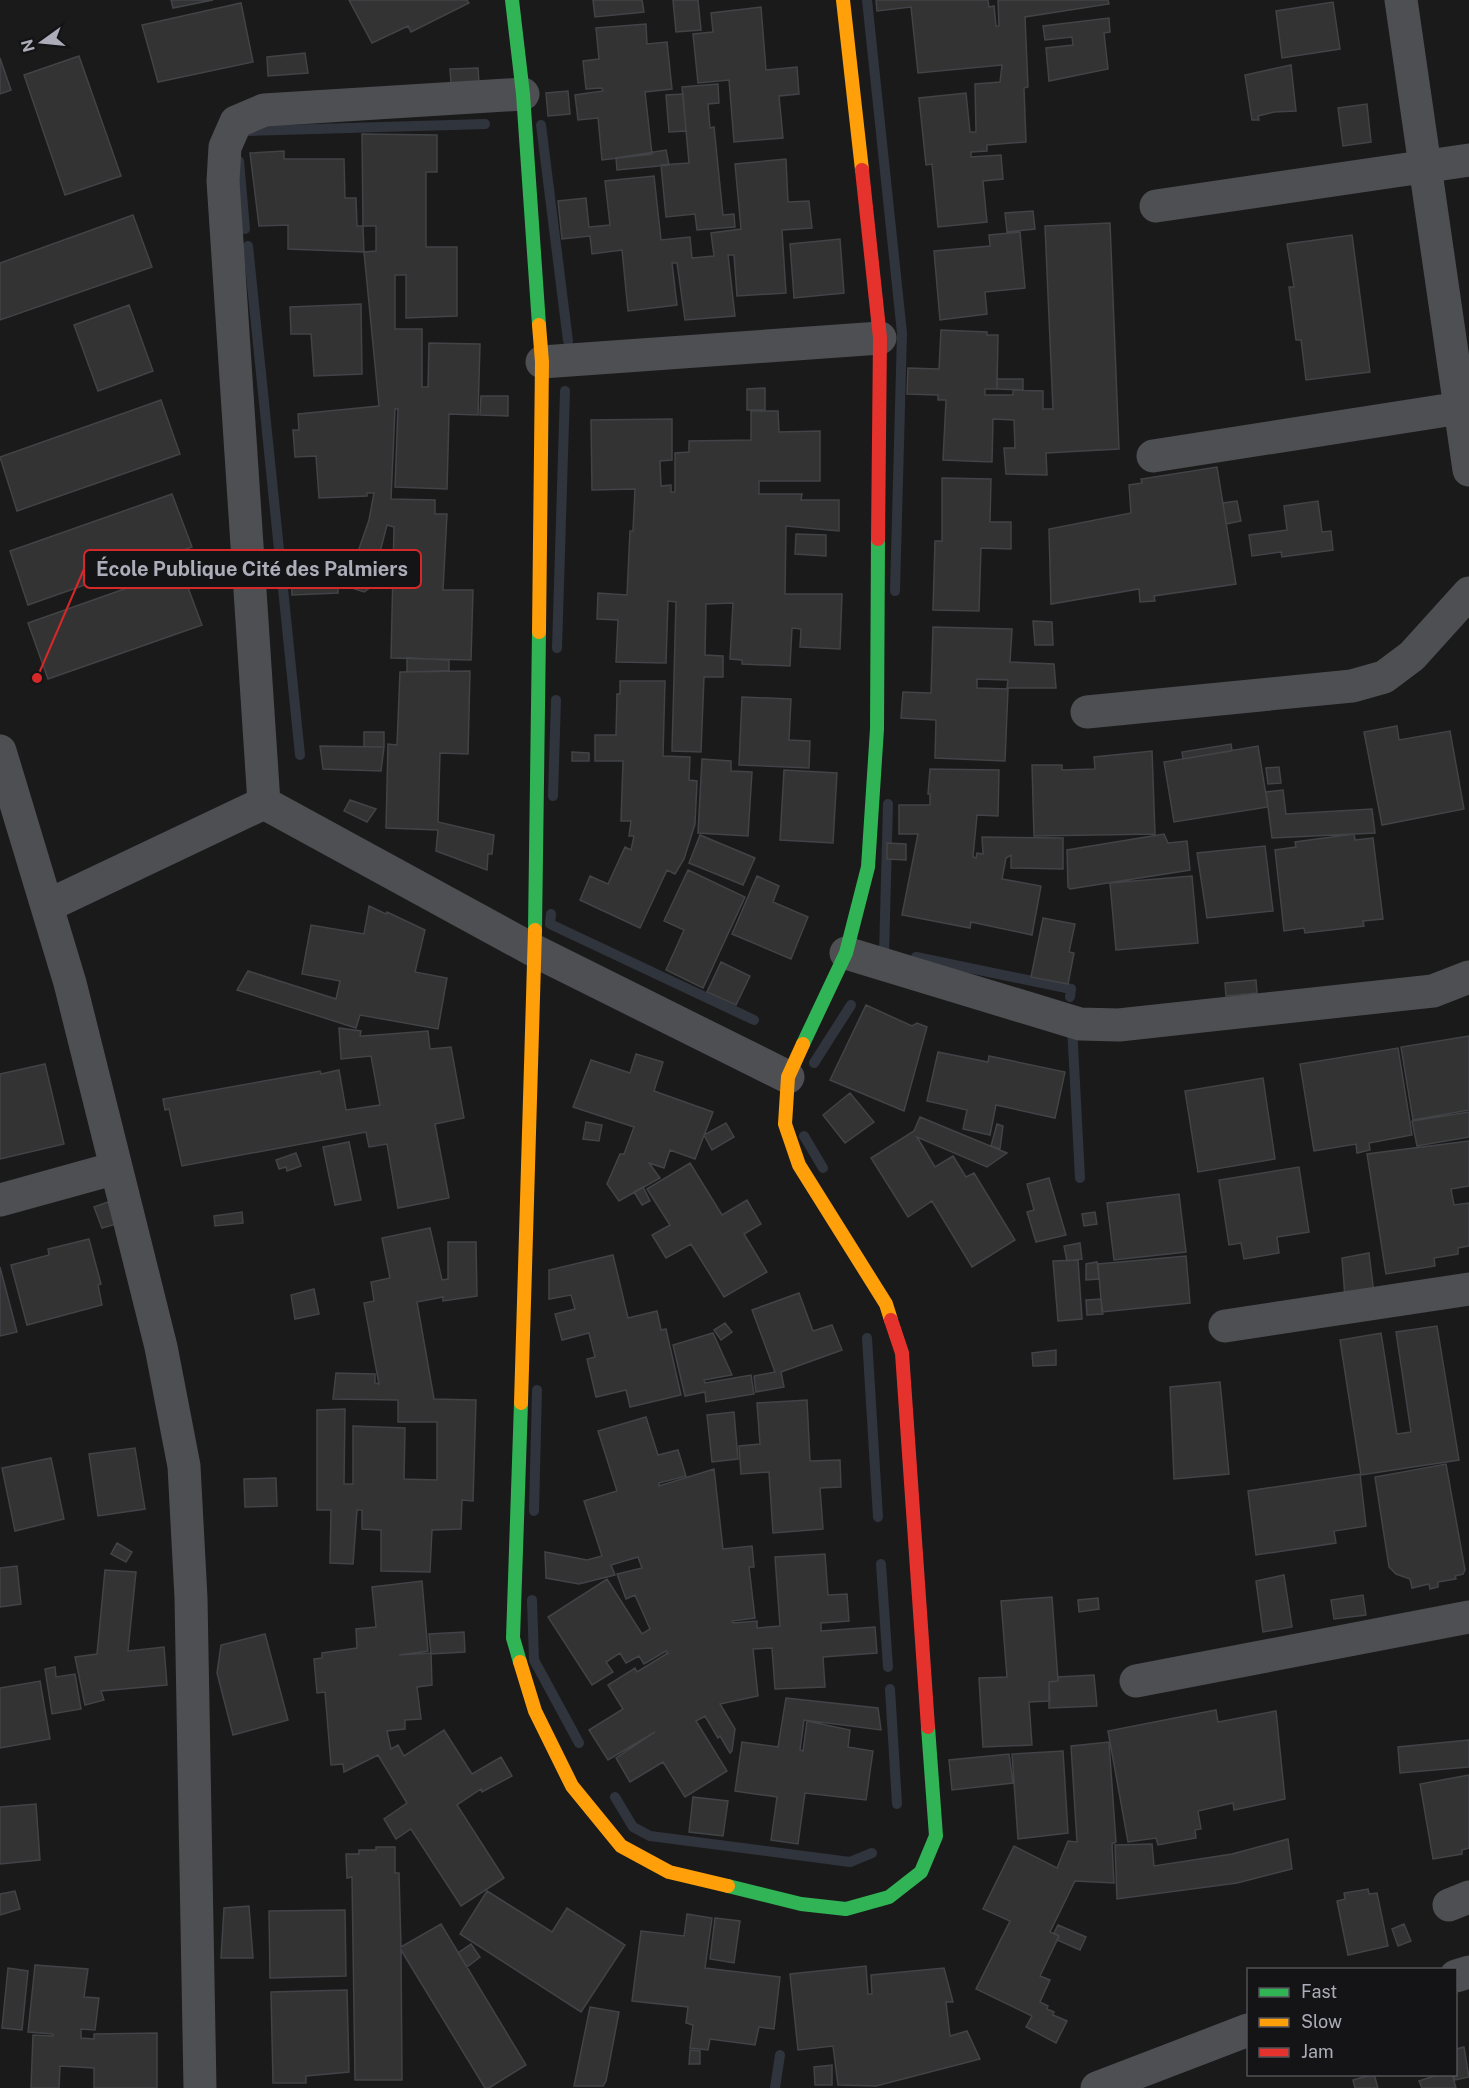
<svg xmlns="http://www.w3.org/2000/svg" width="1469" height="2088" viewBox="0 0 1469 2088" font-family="'Public Sans',sans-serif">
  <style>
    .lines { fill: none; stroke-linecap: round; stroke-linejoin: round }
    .stream { stroke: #30343d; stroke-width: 10 }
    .building { fill: #333334; stroke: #424346; stroke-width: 1.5 }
    .street { stroke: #4e4f52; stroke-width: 33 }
    .fast { stroke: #30b455; stroke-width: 14 }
    .slow { stroke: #ff9f0a; stroke-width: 14 }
    .jam { stroke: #e5322d; stroke-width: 14 }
    .leader { fill: none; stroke: #d62828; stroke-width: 2 }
    .callout-dot { fill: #d62828; stroke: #141416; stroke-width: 2 }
    .callout { fill: #141416; stroke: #d62828; stroke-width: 2 }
    .callout-label { font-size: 20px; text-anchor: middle; font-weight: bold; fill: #acadb9 }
  </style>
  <rect width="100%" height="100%" fill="#1a1a1a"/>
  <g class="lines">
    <path class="stream" d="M867,0L902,333L895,591
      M541,125L568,341
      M249,131L485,124
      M239,161L245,229
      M248,246L300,755
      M557,648L565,391
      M553,796L556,700
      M551,914L550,924L754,1020
      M884,954L888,804
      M916,957L1071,989L1070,997
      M1072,1026L1080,1178
      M814,1063L851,1005
      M804,1136L823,1168
      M867,1338L878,1517
      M534,1511L537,1390
      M881,1564L888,1667
      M532,1600L534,1660L579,1743
      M890,1689L897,1804
      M615,1797L633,1827L650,1836L850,1862L872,1853
      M775,2088L780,2055"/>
  </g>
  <path class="building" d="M171,0H213L173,8Z
    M349,0H467L469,3L411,32L408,26L372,43Z
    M593,0H642L644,12L595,17Z
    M673,0H698L701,30L676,32Z
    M876,0H988L989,7L994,6L996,26H999L998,0H1108L1109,4L1025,17L1028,87L1024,88L1026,142L987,145V151L971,152V157L1001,155L1003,179L983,181L987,222L938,227L932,164L926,165L919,98L966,93L970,132H976L975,84L1000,82L1002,65L918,73L911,7L877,11Z
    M1333,2L1340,49L1282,58L1276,11Z
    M241,3L253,62L158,82L142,25Z
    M761,7L766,70L797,67L799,94L779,96L783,138L734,142L729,80L698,83L693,34L713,32L711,13Z
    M1109,18L1110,32L1104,33L1108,69L1049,81L1046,48L1073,45L1072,37L1045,40L1043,26Z
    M646,24L647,44L667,42L672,89L645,92L652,154L602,160L598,118L578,120L575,95L603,91L602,88L586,89L583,61L599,59L596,28Z
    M305,53L308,73L268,76L267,57Z
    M79,56L121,176L65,195L24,75Z
    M0,58L11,90L0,94Z
    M1291,65L1296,111L1274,112L1258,116L1259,120H1252L1245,75Z
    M478,68L479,83L451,84L450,69Z
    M718,84L719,103L708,104L710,128L714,127L723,215L734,214L735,227L697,230L695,214L666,217L661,165L689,163L682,87Z
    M568,91L570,114L548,116L546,93Z
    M683,94L686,131L669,132L666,95Z
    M1367,104L1371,142L1343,146L1338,108Z
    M362,134L437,135V172H426V247H457V316L406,318V275H395V329H422V387H428L429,343L480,344L478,415L449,414L447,489L395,487L398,409H395L391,499L435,500V514H447L443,590H473L471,660L391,658L394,527L387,525L371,587L364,592L346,586L369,520L374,493H367V496L319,498L316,456L295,457L293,430H299L298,414L379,406L364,252L376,251V226H363Z
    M666,150L669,165L617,170L616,158Z
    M284,151V159H344L345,198H356L357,226H363L364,252L288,249V225L259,226L250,153Z
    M786,159L788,202L809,201L812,228L782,230L786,293L737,296L734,255H728L735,316L685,320L677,263H672L677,305L628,311L622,250L592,254L590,236L562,239L558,201L586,198L589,227L610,225L605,181L654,176L661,240L690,237L692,258L714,256L711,233L741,229L735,164Z
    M1033,211L1035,229L1007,232L1005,213Z
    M133,215L152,267L0,320V263Z
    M1110,223L1119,449L1046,453L1047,475L1006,474L1004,448H1015L1014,420L993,419L992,462L943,460L946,400H938V395L907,394L908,368L939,369L941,330L987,332V335H998L997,389H985V395H1013V390L1043,391V409H1053L1045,226Z
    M1020,232L1025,288L985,292L987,314L940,320L934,251L990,246L989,235Z
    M1352,235L1370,372L1306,380L1301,340H1296L1289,287H1294L1287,244Z
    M840,239L844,293L794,298L790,244Z
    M361,304L362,374L314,376L311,334H291L290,307Z
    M129,305L153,371L98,391L74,325Z
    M997,379H1023V390L997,389Z
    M765,388V410H747V389Z
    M481,396H508V416L480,415Z
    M161,400L180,454L17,511L0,457Z
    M751,411H778L779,432L820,431V481H759V494H802L801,500H839V531L786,526L785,594H842L840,649L800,647L801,629L792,628L790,666L742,664V660L730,659L733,603L706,604L705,655L723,656V677H704L701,752L672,751L676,602L668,601L666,663L616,662L618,620L597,619L598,593L627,595L630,531H633L635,489L592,490L591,420L672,419V460L660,461L661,486L671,485V492H675V453L689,452V441L751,440Z
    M1217,467L1236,584L1154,596L1155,601L1140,602L1139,589L1051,604L1049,529L1131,513L1129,485L1142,483L1141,479Z
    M942,478L991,479L990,522H1011V549L981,548L979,611L933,610L935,541H942Z
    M172,494L192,547L28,605L10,551Z
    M1237,501L1241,521L1226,524L1223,503Z
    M1318,501L1322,532L1331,531L1333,550L1282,557L1281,552L1252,556L1249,535L1287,530L1284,506Z
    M796,534L826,535V556L795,554Z
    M181,569L202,625L48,679L28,623Z
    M338,573V593L292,595L291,575Z
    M1033,621L1052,622L1053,645H1035Z
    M933,627L1012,629L1010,662L1054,664L1056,688H1007L1008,680L977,679V688L1008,689L1005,761L935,758L936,720L901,718L903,692L931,693Z
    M407,658L449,660V671L407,672Z
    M470,671L468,754L440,753L438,822L494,835L492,854H488L487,870L436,851L438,830L386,828L388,744L397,745L400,672Z
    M620,681H665L663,756L690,757L689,780L697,781L695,824L684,859L675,874L667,870L640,928L580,900L590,876L608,884L625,847L631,850L634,836H629L631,821H621L623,761H595V735H616L617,694H620Z
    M742,697L791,699L789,740L810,741L809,768L739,765Z
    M1397,726L1399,740L1450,731L1464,809L1382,825L1364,732Z
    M364,732H384V747H364Z
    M1231,744L1232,751L1183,759L1182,752Z
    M320,746L384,747L381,771L323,769Z
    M1258,746L1268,807L1174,822L1164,762Z
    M1152,751L1155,834L1034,836L1032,765H1062V770L1095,769L1094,757Z
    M572,752L589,753V761H572Z
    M702,759L731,761V771L752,772L748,836L698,833Z
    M1279,767L1281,783L1268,784L1266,768Z
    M930,769L999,770L998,816L977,815L973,857L976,858L977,853L983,854L982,837L1063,838V869L1011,868V855L1006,858L1002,879L1041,886L1032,935L971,922L970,928L902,915L918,834H899V805H930V794H928Z
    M784,770L837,773L833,843L780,840Z
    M1283,790L1286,814L1372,809L1375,833L1272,838L1266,792Z
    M350,800L376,809L367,822L344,811Z
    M1164,834L1168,843L1187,841L1190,870L1070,889L1068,887L1067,850Z
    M1354,834L1355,840L1373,838L1383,919L1363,921L1364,926L1305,933L1304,928L1284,931L1275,850L1296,847L1295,842Z
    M700,835L755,858L743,885L689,863Z
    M887,843L906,844V860L887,859Z
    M1265,846L1273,911L1207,918L1197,853Z
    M688,870L745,897L703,988L666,970L684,930L664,921Z
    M757,876L779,886L773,902L808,917L791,959L732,934Z
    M1192,876L1198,943L1116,950L1110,883Z
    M369,906L386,914L387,912L425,930L415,972L447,978L438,1029L360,1015L356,1028L237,990L248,971L336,999L340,981L302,974L311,925L364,934Z
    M1043,918L1075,924L1069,952L1074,953L1068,984L1031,977Z
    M721,962L750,976L736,1005L707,992Z
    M1256,980L1257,993L1226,996L1225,983Z
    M866,1005L912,1026L917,1023L927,1027L904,1111L830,1080Z
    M339,1028L361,1031L360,1036H363L428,1031L430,1049L451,1047L464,1118L435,1124L449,1198L398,1208L387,1144L369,1147L366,1132L182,1166L169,1109L165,1110L163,1099L320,1071L321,1074L339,1070L346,1110L380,1105L371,1056L341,1059Z
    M1469,1036V1110L1413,1120L1401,1047Z
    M1398,1048L1412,1135L1369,1143L1370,1150L1357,1153L1356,1144L1314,1151L1300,1064Z
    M938,1052L988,1062L989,1056L1065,1072L1055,1118L996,1105L990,1135L963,1129L967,1110L927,1101Z
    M636,1054L663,1062L654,1091L713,1112L695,1159L670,1150L664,1168L649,1163L660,1178L619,1201L607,1184L620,1154H624L634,1127L573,1107L591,1060L630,1073Z
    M45,1064L64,1144L0,1159V1074Z
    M1263,1078L1275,1159L1198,1172L1185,1091Z
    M850,1093L874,1122L845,1143L823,1115Z
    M1469,1112V1137L1417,1146L1412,1121Z
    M920,1117L1007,1153L987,1167L917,1137L935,1167L953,1156L966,1177L974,1173L1015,1240L972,1267L932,1201L908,1217L871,1158L914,1131Z
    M586,1122L602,1125L599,1141L583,1139Z
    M726,1123L734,1137L712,1150L704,1135Z
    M997,1124L1003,1126L1000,1149L991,1146Z
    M1469,1141V1186L1451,1189L1454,1205L1469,1203V1246L1458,1248V1254L1434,1258L1435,1266L1386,1274L1367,1154Z
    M349,1142L361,1200L335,1205L323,1147Z
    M296,1153L301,1166L287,1171L286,1167L279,1169L276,1160Z
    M690,1163L722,1215L747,1200L761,1224L744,1234L767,1272L724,1297L691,1244L666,1258L652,1235L670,1225L647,1189Z
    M1299,1167L1309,1232L1277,1237L1279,1253L1244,1259L1241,1243L1229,1245L1219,1180Z
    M1049,1178L1066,1235L1036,1242L1027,1212L1034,1210L1027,1184Z
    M643,1187L650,1201L642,1205L634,1192Z
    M1179,1194L1186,1252L1114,1260L1107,1203Z
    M108,1202L116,1224L102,1228L94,1207Z
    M242,1212L243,1223L215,1226L214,1216Z
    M1095,1212L1097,1224L1084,1226L1082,1214Z
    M430,1228L442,1280L448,1279V1242H476L477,1296L443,1301V1297L417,1302L434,1399L476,1400L473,1501L462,1500L461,1529L432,1530L430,1572L381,1571V1530L362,1529V1510H357L353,1564L330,1563L331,1510H317V1410L345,1409L344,1484H353V1426L405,1428L404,1479L437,1480V1422H398V1400L333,1399L336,1373L375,1374V1383L379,1384L364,1303L374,1301L371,1282L390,1278L382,1238Z
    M89,1239L101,1284L98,1285L102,1305L27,1325L11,1265L49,1255L48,1249Z
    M1080,1243L1082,1259L1067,1261L1064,1246Z
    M1369,1253L1374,1294L1345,1298L1342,1258Z
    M613,1255L628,1318L657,1311L661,1330L666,1329L681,1395L630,1407L626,1390L596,1397L587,1359L595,1357L589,1333L562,1340L555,1314L575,1309L571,1295L549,1299V1270Z
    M1186,1256L1190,1303L1102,1312L1098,1264Z
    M1078,1260L1082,1319L1058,1321L1053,1261Z
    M1097,1262L1099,1279L1086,1280V1264Z
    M0,1267L17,1332L0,1336Z
    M314,1289L319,1314L295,1319L291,1295Z
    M799,1293L813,1331L832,1325L842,1350L781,1372L784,1387L756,1392L754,1376L775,1372L752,1310Z
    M1101,1299L1103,1314L1087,1315L1086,1300Z
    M725,1323L732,1332L721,1340L714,1330Z
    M1437,1326L1459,1460L1361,1475L1340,1340L1381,1333L1397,1434L1411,1432L1396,1332Z
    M713,1333L732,1375L704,1380L705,1383L751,1375L754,1394L706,1402L705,1392L685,1396L673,1345Z
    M1056,1350V1365L1033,1366L1032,1353Z
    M1220,1382L1229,1474L1174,1479L1170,1387Z
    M807,1400L810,1461L840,1460L841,1487L820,1488L823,1529L773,1533L769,1472L741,1474L739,1446L760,1444L757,1403Z
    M734,1412L738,1459L712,1462L707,1415Z
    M646,1417L658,1455L678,1450L686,1476L659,1483V1486L714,1469L723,1549L752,1546L754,1567H749L755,1618L732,1621L733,1623L757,1621V1628L780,1626L775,1557L825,1554L828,1595L847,1594L849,1621L821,1623V1631L875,1627L877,1653L823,1657L825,1687L775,1689L772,1648L753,1649L758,1696L720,1704L735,1729L732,1751L730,1753L720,1736L718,1738L705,1716L696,1721L727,1771L685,1797L663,1762L630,1782L616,1758L655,1732L608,1760L589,1730L623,1709L608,1685L635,1668L637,1672L668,1653L666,1651L644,1664L639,1656L626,1663L620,1653L606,1662L613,1672L592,1685L548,1617L607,1579L642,1634L650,1629L635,1595L626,1599L617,1574L642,1568L638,1557L611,1565L615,1575L579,1584L546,1578L545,1552L587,1560L602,1556L584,1501L617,1491L598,1431Z
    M135,1448L145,1509L98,1516L89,1454Z
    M51,1458L64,1519L15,1531L2,1468Z
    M1446,1464L1465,1570L1463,1574L1455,1576L1456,1579L1438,1582V1587L1430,1589L1429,1584L1412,1588L1410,1579L1396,1574L1389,1567L1375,1477Z
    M1360,1474L1366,1526L1334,1531L1336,1543L1256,1555L1248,1491Z
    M276,1478L277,1506L245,1507L244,1479Z
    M117,1543L132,1552L126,1562L111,1554Z
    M17,1566L21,1604L0,1607V1568Z
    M105,1570L136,1572L128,1651L164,1647L167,1685L101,1691L104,1700L85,1705L75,1657L97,1654Z
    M1284,1575L1292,1627L1263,1632L1256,1581Z
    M422,1581L428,1651L399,1655L431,1653L432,1685L417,1687L421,1719L405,1720V1729L387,1731L391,1749L398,1745L404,1756L444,1730L472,1774L501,1757L512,1776L482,1792L481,1789L457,1805L504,1878L461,1906L411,1829L396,1839L384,1819L407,1803L378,1755L344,1772L343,1764L331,1765L325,1692L317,1693L314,1659L322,1658V1653L357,1648L356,1629L376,1627L372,1587Z
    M1363,1595L1366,1615L1334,1619L1331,1600Z
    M1052,1597L1058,1681L1049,1682L1050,1701L1029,1702L1032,1745L983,1747L979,1678L1007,1677L1001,1601Z
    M1098,1598L1099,1609L1079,1612L1078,1600Z
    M464,1632L465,1652L431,1654L429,1634Z
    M265,1634L288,1720L233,1735L217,1673L221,1645Z
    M55,1667L56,1677L75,1674L81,1709L52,1714L45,1669Z
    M1094,1675L1097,1706L1049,1708V1682L1058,1681V1677Z
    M40,1681L50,1739L0,1748V1688Z
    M786,1698L878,1708L881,1730L804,1720L800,1750L803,1751L807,1721L850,1730L848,1747L873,1751L866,1800L805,1793L798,1844L771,1840L777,1797L735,1791L742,1742L778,1747Z
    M1216,1710L1218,1722L1276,1711L1285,1799L1234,1810L1233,1803L1198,1811L1201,1829L1195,1830L1196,1838L1158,1845L1156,1838L1128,1842L1108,1731Z
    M1469,1740V1767L1400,1773L1398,1747Z
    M1109,1742L1116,1842L1112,1844L1114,1883L1075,1881L1050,1932L1059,1936L1040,1976L1050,1980L1040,2002L1048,2006L1047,2009L1054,2012L1053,2015L1067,2021L1056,2043L1026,2027L1032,2016L976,1989L1010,1921L983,1909L1014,1846L1057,1868L1068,1841L1077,1842L1071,1746Z
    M1063,1751L1068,1833L1018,1839L1012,1754Z
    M1009,1754L1013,1783L952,1790L949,1760Z
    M1469,1775V1848L1462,1850V1854L1433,1859L1420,1784Z
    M693,1797L728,1801L723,1836L689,1832Z
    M36,1804L40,1860L0,1864V1807Z
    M1288,1839L1292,1869L1237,1883L1117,1899L1115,1845L1152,1844L1154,1866L1232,1854Z
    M376,1847H395V1873H399L401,1947L441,1924L526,2065L489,2088H485L401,1950L402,2080H355L352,1877L347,1878L346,1854H359V1850H376Z
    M1368,1889L1369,1894L1377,1893L1388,1946L1348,1955L1337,1901L1345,1899L1344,1893Z
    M15,1891L20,1909L0,1915V1894Z
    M487,1891L552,1932L567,1908L625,1945L581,2012L460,1934Z
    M249,1906L253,1958H221L224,1908Z
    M345,1910L346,1976L270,1978L269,1911Z
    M687,1914L712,1918L705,1968L780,1977L774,2029L759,2027L755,2045L710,2039L708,2050L690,2048L693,2025L686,2023L688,2007L632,2001L641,1931L684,1936Z
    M715,1918L740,1921L734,1963L710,1959Z
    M1404,1924L1411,1941L1398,1946L1392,1929Z
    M1058,1925L1086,1937L1080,1950L1057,1940L1059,1936L1054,1933Z
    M471,1944L480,1957L467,1967L458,1953Z
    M35,1965L88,1969L84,1997L99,1998L95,2030L81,2029V2038L94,2039V2034L157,2033V2088H94V2068L60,2066L59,2088H31L33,2035L53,2036V2034L28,2032Z
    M866,1966L868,1994H872L871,1975L944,1968L953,2002H946L950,2036L967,2031L980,2059L876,2086L838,2085L833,2046L798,2050L790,1974Z
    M8,1968L28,1971L22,2030L2,2028Z
    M347,1990L349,2072L306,2076V2083H273L271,1992Z
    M590,2007L619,2012L606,2081L603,2086H574Z
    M1464,2047L1469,2077L1455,2080L1453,2074H1456V2049Z
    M690,2050L700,2051V2064H689Z
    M832,2065V2085H815L814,2067Z
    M1374,2074L1378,2088H1355L1353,2080Z
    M1440,2074H1452L1456,2088H1422L1419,2081Z"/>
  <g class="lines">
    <path class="street" d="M1401,0L1469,470
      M523,94L264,110L236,122L225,147L223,181L264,803L535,951L788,1077
      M1156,206L1469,160
      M542,362L880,338
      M1153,456L1460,408
      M1087,712L1352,686L1384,677L1412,656L1469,593
      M0,751L70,983L161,1347L184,1466L191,1598L200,2088
      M47,906L264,803
      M846,953L1080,1024L1119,1025L1433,991L1469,977
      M0,1200L116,1168
      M1225,1326L1469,1289
      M1136,1681L1469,1617
      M1449,1905L1469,1897
      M1456,1976L1469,1972
      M1097,2088L1248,2030"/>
    <path class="fast" d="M512,0L523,94L539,325
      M535,930L539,632
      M803,1044L846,953L868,867L877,729L878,539
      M520,1662L513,1638L521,1403
      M728,1886L801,1904L846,1909L889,1897L921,1872L936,1836L928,1727"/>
    <path class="slow" d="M843,0L862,170
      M539,632L542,362L539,325
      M803,1044L788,1077L785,1124L799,1165L886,1304L891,1320
      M521,1403L535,930
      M520,1662L535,1711L572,1786L621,1846L669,1872L728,1886"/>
    <path class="jam" d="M862,170L880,338L878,539
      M891,1320L902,1353L928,1727"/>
  </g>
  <path class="leader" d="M37 678L84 569"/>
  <circle class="callout-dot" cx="37" cy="678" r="6"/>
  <rect class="callout" x="84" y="550" width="337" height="38" rx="6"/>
  <g class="callout-label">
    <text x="252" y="576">École Publique Cité des Palmiers</text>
  </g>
  <rect x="1247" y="1968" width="210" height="108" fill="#141416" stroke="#515157" stroke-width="1.5"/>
  <rect x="1259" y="1988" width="30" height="9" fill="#30b455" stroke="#515157" stroke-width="1.5"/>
  <text x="1301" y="1998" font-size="18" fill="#acadb9">Fast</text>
  <rect x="1259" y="2018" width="30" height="9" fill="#ff9f0a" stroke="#515157" stroke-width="1.5"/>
  <text x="1301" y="2028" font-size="18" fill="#acadb9">Slow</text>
  <rect x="1259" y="2048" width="30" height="9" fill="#e5322d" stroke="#515157" stroke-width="1.5"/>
  <text x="1301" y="2058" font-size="18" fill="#acadb9">Jam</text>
  <g transform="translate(42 42) rotate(255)" stroke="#141416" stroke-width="4.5" paint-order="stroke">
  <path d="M0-4.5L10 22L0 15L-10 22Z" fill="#acadb9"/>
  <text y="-9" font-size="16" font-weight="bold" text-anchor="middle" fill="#acadb9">N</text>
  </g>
</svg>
